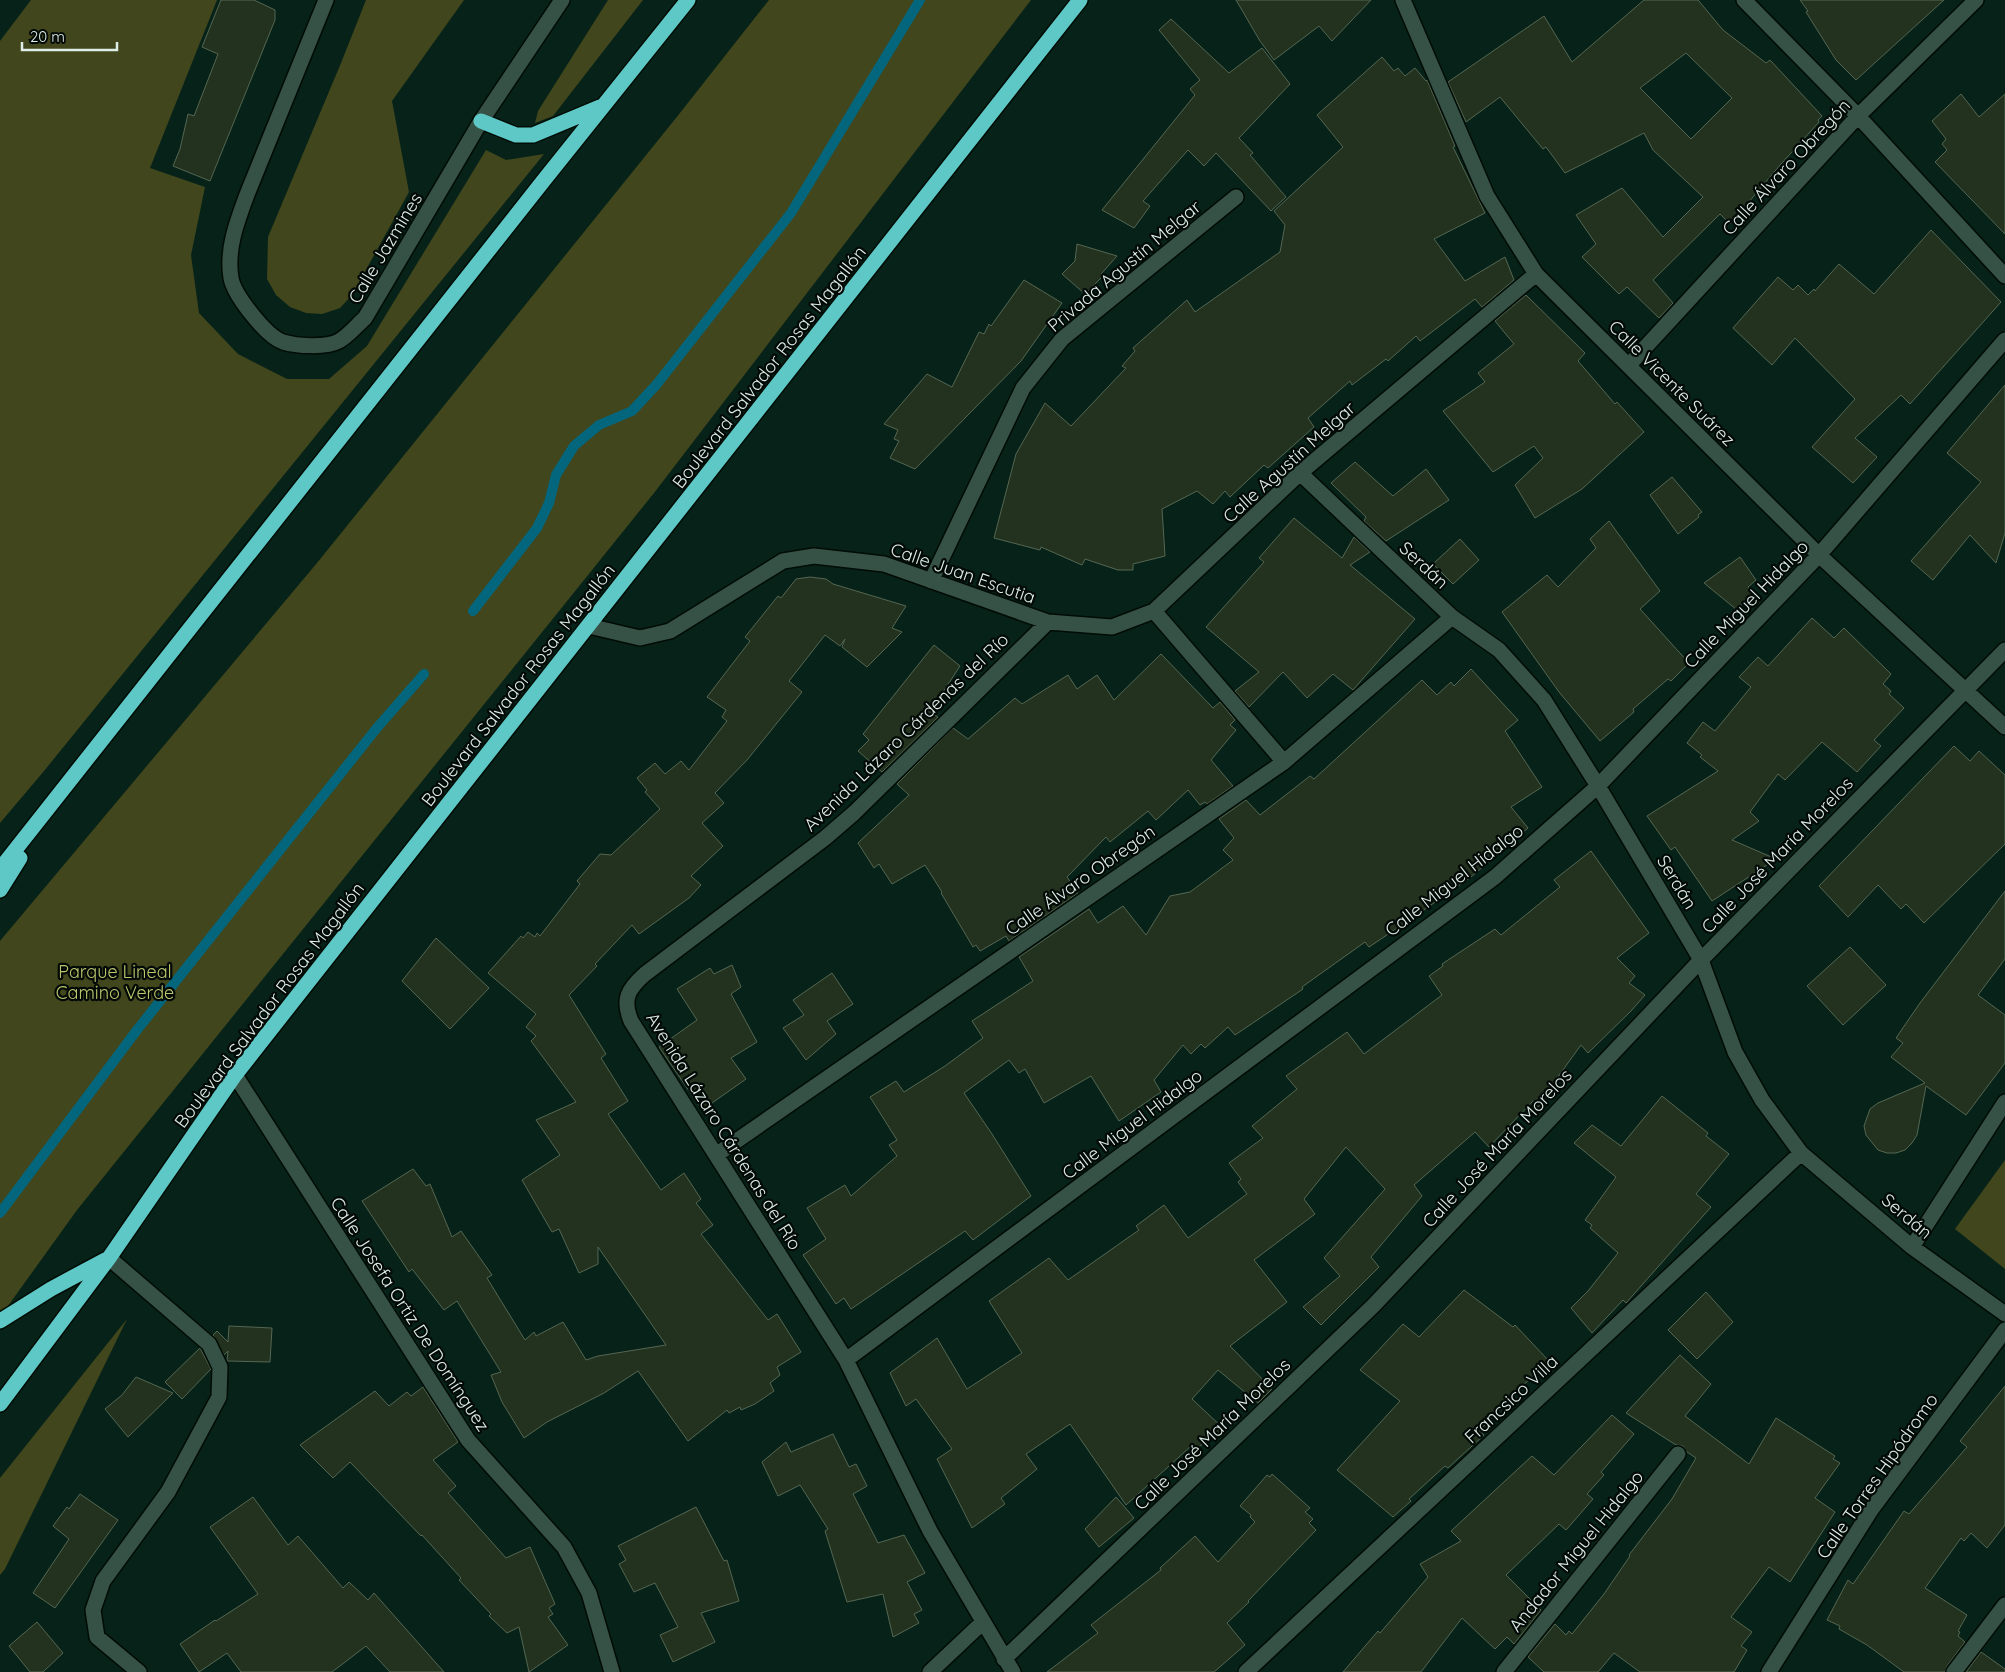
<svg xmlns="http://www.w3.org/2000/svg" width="2005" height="1672" viewBox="0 0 2005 1672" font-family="Quicksand,sans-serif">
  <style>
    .green { fill: #41461c }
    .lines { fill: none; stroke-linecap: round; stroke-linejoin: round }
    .stream { stroke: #04667d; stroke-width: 10 }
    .building { fill: #22321f; stroke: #556652; fill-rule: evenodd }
    .minor-casing { stroke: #000c05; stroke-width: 18 }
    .highway-casing { stroke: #000c05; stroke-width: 18 }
    .minor { stroke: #365146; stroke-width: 15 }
    .highway { stroke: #5ec8c6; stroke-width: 15 }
    .labels { text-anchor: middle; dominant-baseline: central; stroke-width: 4.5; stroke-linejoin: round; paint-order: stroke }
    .street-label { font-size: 18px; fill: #deeee7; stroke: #020906 }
    .park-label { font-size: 18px; fill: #bcc76c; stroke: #020906 }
  </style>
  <rect width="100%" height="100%" fill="#072319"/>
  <path class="green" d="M31,0H217L150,168L205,187L191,255L199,313L238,354L287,379H329L367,346L486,150L506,160L544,154L44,771L0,823V41Z
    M366,0H464L392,101L409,192L352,295L340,308L322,314L306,313L290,307L276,295L267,279L268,237L341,63Z
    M608,0H643L553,116L535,123L538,111Z
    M769,0H1031L654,493L77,1210L0,1317V941L317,563L676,118Z
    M2005,1160V1269L1955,1229Z
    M127,1319L5,1569L0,1575V1478Z"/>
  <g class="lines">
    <path class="stream" d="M473,611L537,528L549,503L556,475L574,446L599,425L632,411L657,384L791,213L920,0
      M0,1213L137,1030L376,729L424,674"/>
  </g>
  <path class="building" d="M221,0H254L275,10V20L210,181L173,166L180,149L188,114L194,116L218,54L202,47Z
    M1236,0H1371L1332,41L1319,26L1274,60L1260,41Z
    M1644,0H1698L1723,30L1766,63L1770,60L1822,116L1818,120L1819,122L1781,164L1730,224L1720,214L1653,280L1673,303L1659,318L1627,287L1619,294L1582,257L1596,244L1576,215L1622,188L1663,237L1703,197L1653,150L1644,133L1565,173L1546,147L1543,149L1500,97L1466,122L1448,82L1544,16L1572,62ZM1686,53L1732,98L1691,139L1640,88Z
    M1800,0H1944L1856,80L1836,60L1806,12L1808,11Z
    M1171,19L1229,73L1262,48L1290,84L1239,138L1253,153L1250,155L1286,197L1271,211L1216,153L1204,166L1188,150L1143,201L1150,206L1134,228L1102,210L1195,95L1190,89L1200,80L1159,30Z
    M1382,57L1394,71L1398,68L1405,76L1415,68L1426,81L1427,80L1455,146L1453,147L1485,213L1434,239L1465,281L1505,257L1514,280L1482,307L1475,299L1420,341L1416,336L1388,361L1386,359L1352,385L1350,381L1308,418L1314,427L1268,468L1264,465L1230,497L1225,491L1213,504L1197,491L1162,509L1165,556L1133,564V570H1118L1085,559L1082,565L1041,547L1040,550L994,538L1016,454L1045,403L1071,426L1126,368L1122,366L1135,351L1133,348L1187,300L1195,312L1280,252L1285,225L1274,211L1343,147L1317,115Z
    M1961,94L1979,117L2005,94V234L1935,162L1947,150L1942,144L1946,139L1932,121Z
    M1931,230L2001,302L1910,404L1901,395L1855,438L1877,457L1853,483L1812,447L1855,399L1795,338L1772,365L1733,328L1778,277L1793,290L1798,285L1808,295L1814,289L1815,291L1839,264L1874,294Z
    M1077,244L1117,256L1101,274L1104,275L1085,294L1062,274L1075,261Z
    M1024,280L1062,303L1021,361L915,469L890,458L899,441L894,439L898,430L884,424L927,374L952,387L979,332L984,334L989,324L991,326Z
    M1526,295L1585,353L1578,361L1615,404L1617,402L1644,432L1582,489L1535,518L1515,485L1543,458L1534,446L1493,472L1443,411L1485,382L1478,373L1514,344L1495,321Z
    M2005,385V533L1996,563L1970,535L1933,580L1911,561L1981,482L1947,453Z
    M1355,462L1393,496L1426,469L1449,500L1386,541L1364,521L1366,517L1331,483Z
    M1672,477L1702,512L1698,515L1699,517L1678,534L1650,495Z
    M1294,518L1342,558L1354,537L1370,552L1350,565L1415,619L1353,690L1333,674L1307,698L1283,672L1249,707L1235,691L1259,672L1206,627L1264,562L1259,558Z
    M1609,521L1660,591L1640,609L1689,663L1671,681L1668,679L1633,709L1634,712L1600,741L1559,692L1502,612L1547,575L1558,587L1596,548L1590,539Z
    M1460,539L1479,560L1453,584L1433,564Z
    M1740,557L1756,580L1748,587L1752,593L1737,610L1704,583Z
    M810,577L826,579L833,584L906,606L892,628L902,632L867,667L842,647L845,639L840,646L825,635L789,681L802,692L747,760L715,793L724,803L702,823L723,846L691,876L701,885L689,898L639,934L632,925L595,964L597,966L569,995L606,1054L601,1058L628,1101L608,1114L661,1190L684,1173L701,1199L696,1203L713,1225L701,1234L768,1320L777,1314L801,1352L777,1367L780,1375L770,1383L774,1391L755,1404L741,1410L740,1407L729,1413L727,1410L688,1441L638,1371L604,1393L547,1422L524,1438L502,1402L491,1375L501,1372L457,1301L444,1310L412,1269L409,1272L362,1201L413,1169L426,1186L430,1184L452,1237L461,1231L492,1275L487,1278L525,1340L534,1332L536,1336L563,1322L586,1360L598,1356L666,1345L598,1247V1264L579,1273L559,1229L552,1232L522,1180L560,1155L536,1120L576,1102L531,1041L536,1036L526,1027L536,1014L488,973L521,936L523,938L528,932L535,937L537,933L540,936L580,884L577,881L600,854L611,855L660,809L645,792L647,790L637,778L655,763L665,774L681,761L689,770L727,721L722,717L726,710L707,697L750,641L745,637L778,596L781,598L796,579Z
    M1812,618L1834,638L1844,628L1891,674L1883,684L1891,691L1889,694L1904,708L1874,740L1881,746L1857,772L1822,742L1785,780L1778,774L1750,812L1759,821L1732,840L1776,859L1712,901L1675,847L1671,850L1647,816L1718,771L1700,757L1702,755L1687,743L1703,722L1715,731L1751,687L1739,677L1758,657L1768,666Z
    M934,645L960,666L930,712L938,717L882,772L858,751L869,740L863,734Z
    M1161,654L1213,708L1220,702L1235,720L1230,725L1236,730L1211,760L1233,786L1207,804L1205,802L1200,805L1188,790L1156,820L1148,811L1110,842L1106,837L1067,877L1078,893L1009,941L1006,936L980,951L976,945L973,947L941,893L942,892L925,865L892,884L879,864L874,868L858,843L909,795L897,784L953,728L968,739L1015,698L1022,704L1068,675L1077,689L1097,675L1114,700Z
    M1471,669L1518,720L1505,731L1542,787L1511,807L1528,828L1471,877L1421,912L1369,947L1365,942L1302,987L1303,989L1235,1035L1228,1027L1205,1048L1201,1044L1191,1054L1183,1045L1154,1080L1161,1092L1119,1121L1091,1076L1044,1103L1025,1069L1019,1073L1009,1060L964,1093L992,1134L1031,1196L973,1240L965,1231L851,1309L844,1298L836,1304L803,1255L826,1239L807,1208L845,1185L851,1196L897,1156L889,1145L897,1140L870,1097L896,1081L904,1092L945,1066L983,1038L972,1021L1033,981L1019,957L1089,909L1098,923L1123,906L1146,935L1170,896L1190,892L1233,860L1223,850L1234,838L1219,819L1246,800L1260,815L1310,776L1314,779L1422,680L1437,695L1451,682L1454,686Z
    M1954,746L1970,761L1979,751L2005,775V844L1924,923L1906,904L1901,909L1878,885L1848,917L1819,886Z
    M1591,851L1649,933L1617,958L1635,976L1629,983L1645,995L1631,1011L1588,1053L1581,1045L1552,1085L1555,1089L1538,1107L1533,1101L1489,1147L1475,1132L1414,1185L1422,1196L1371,1257L1379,1267L1321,1325L1303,1307L1340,1276L1324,1258L1385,1189L1346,1147L1304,1199L1315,1214L1254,1260L1287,1302L1230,1346L1272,1389L1258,1403L1218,1370L1192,1399L1224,1429L1193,1451L1190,1447L1126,1505L1070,1424L1026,1454L1037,1469L1001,1498L1005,1504L972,1528L937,1459L952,1449L916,1399L906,1406L890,1373L937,1338L967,1389L1022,1353L989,1301L1049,1258L1068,1280L1139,1230L1136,1226L1164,1205L1188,1238L1247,1194L1238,1182L1241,1179L1229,1163L1263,1138L1252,1126L1297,1089L1286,1076L1347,1032L1364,1054L1442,995L1429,976L1443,966L1442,964L1495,929L1501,935L1560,887L1554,880Z
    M2005,891V959L1978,995L2005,1015V1063L1966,1115L1926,1086L1917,1135L1912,1143L1905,1150L1896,1153H1887L1878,1150L1866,1135L1864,1126L1870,1109L1878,1103L1925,1083L1891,1057L1903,1043L1896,1038L1920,1003Z
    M436,938L489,988L450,1029L402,981Z
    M1850,947L1886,985L1843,1025L1807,986Z
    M732,965L741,987L731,994L757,1042L731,1058L746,1079L702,1110L659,1047L697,1020L677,989L710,968L714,974Z
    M832,973L853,1004L827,1021L836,1034L806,1060L783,1028L804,1015L793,1000Z
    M1662,1096L1708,1133L1706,1136L1729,1154L1696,1194L1711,1207L1626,1303L1623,1300L1592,1333L1571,1308L1588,1291L1618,1253L1590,1228L1592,1225L1585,1220L1616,1177L1574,1143L1592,1125L1621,1146Z
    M1464,1290L1513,1327L1515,1325L1548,1360L1479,1431L1484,1435L1448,1468L1445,1466L1409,1499L1411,1501L1393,1517L1337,1470L1400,1401L1360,1370L1403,1324L1419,1337Z
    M1706,1292L1733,1322L1697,1359L1668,1330Z
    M229,1326L272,1328L270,1362L227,1361L228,1351L224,1355L213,1335L217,1331L228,1342Z
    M200,1348L211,1369L182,1399L165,1382Z
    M1680,1355L1711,1384L1685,1416L1749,1464L1776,1418L1835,1456L1833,1459L1840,1463L1815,1498L1835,1512L1790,1582L1769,1567L1731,1617L1752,1632L1741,1646L1747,1650L1734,1672H1640L1614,1653L1598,1672H1544L1528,1657L1555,1624L1566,1635L1569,1631L1572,1634L1604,1594L1630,1556L1629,1555L1672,1499L1696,1458L1687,1452L1683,1446L1676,1445L1626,1413Z
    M136,1377L173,1393L128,1437L105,1409L122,1395Z
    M2005,1386V1525L1987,1548L1971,1533L1964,1541L1961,1538L1925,1588L1967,1615L1958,1631L1960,1632L1958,1636L1965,1642L1947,1666L1945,1672H1904L1867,1645L1839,1629L1840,1626L1827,1620L1848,1580L1853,1584L1904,1511L1909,1514L1967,1447L1960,1441Z
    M423,1387L458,1442L433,1460L456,1486L448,1493L506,1558L530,1547L555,1604L549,1608L553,1614L548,1617L568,1645L529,1672L519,1627L507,1633L489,1616L491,1614L459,1580L461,1578L422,1535L421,1536L350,1462L333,1478L300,1445L375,1391L389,1406L407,1392L411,1396Z
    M1612,1415L1634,1434L1601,1472L1604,1475L1587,1494L1593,1499L1566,1530L1559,1524L1506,1575L1541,1610L1514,1644L1507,1637L1495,1649L1462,1618L1421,1672H1343L1378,1631L1380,1633L1428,1577L1420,1564L1461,1541L1451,1531L1532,1456L1554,1475Z
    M833,1434L849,1467L856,1464L867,1486L853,1494L878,1543L904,1535L925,1573L907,1582L922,1610L914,1614L919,1623L893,1637L883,1594L847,1602L825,1531L828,1529L800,1485L778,1496L762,1462L786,1442L791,1452Z
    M1272,1474L1310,1508L1305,1512L1313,1519L1309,1523L1316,1530L1248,1601L1249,1602L1227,1623L1245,1645L1214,1672H1047L1098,1633L1091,1625L1161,1570L1160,1568L1195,1536L1218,1562L1255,1522L1250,1517L1251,1515L1240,1506L1267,1475L1270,1477Z
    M80,1494L118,1520L55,1608L33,1593L69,1539L53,1526L67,1507L69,1509Z
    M253,1497L288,1545L298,1536L343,1588L349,1582L368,1600L374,1593L444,1672H390L366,1646L332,1672H241L227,1653L199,1672L180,1644L215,1620L216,1621L258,1594L210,1527Z
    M1116,1497L1134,1518L1099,1547L1085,1529Z
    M696,1507L724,1561L727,1560L739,1601L701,1613L715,1642L673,1662L660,1635L678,1627L655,1583L634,1592L619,1564L626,1560L618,1546Z
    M37,1622L63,1653L43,1672H30L9,1646Z
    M1981,1652L2005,1669V1672H1966Z"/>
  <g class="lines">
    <g class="minor-casing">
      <path id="minor" d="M326,0L248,192C238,219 226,248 231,278C234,295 266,336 283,342C296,346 326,348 339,341C348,336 357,325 365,318L481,121L562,0
        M1403,0L1487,196L1536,274L1819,555L2005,727
        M1744,0L1858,116L2005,276
        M1629,365L1858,116L1976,0
        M1300,473L1452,617L1499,650L1544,700L1598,786L1701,960L1735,1052L1762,1100L1801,1153L1912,1247L2005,1314
        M931,581L1023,388L1062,339L1236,197
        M1154,611L1284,762
        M589,626L640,638L670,631L783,561L814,556L884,564L1048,622L1112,627L1154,611L1300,473L1536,274
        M235,1075L468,1440L564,1547L589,1593L612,1672
        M716,1155L1284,762L1452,617
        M1912,1247L2005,1102
        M109,1258L209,1344L220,1367L219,1397L168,1492L103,1581L93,1610L97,1637L139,1672
        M846,1360L1495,877L1598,786L1819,555L2005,340
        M1004,1659L1373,1306L1701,960L2005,650
        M930,1672L982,1623
        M1013,1672L930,1531L846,1360L631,1021C622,999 628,989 645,974L825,838L854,813L1048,622
        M1246,1672L1801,1153
        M1504,1672L1678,1454
        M1769,1672L1871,1510L2005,1330
        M1954,1672L2005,1605"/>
    </g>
    <g class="highway-casing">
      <path id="highway" d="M481,121L516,135H533L600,107
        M0,869L544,180L688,0
        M0,890L20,858
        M0,1321L51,1289L105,1260
        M0,1404L109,1258L235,1075L1080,0"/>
    </g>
    <use href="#minor" class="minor"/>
    <use href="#highway" class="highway"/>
  </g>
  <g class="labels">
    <g class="street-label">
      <text transform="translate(1786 167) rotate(-47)">Calle Álvaro Obregón</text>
      <text transform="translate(385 248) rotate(-59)">Calle Jazmines</text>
      <text transform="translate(1124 266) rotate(-40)">Privada Agustín Melgar</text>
      <text transform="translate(769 367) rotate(-52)">Boulevard Salvador Rosas Magallón</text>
      <text transform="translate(1672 383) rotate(45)">Calle Vicente Suárez</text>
      <text transform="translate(1289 462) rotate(-42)">Calle Agustín Melgar</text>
      <text transform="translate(1424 565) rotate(43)">Serdán</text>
      <text transform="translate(963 573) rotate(19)">Calle Juan Escutia</text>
      <text transform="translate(1746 604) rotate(-46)">Calle Miguel Hidalgo</text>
      <text transform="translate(518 685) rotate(-52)">Boulevard Salvador Rosas Magallón</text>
      <text transform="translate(906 732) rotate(-44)">Avenida Lázaro Cárdenas del Río</text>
      <text transform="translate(1777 855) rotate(-46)">Calle José María Morelos</text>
      <text transform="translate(1080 880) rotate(-35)">Calle Álvaro Obregón</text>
      <text transform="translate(1454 880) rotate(-38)">Calle Miguel Hidalgo</text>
      <text transform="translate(1677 882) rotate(59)">Serdán</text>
      <text transform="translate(269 1005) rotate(-53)">Boulevard Salvador Rosas Magallón</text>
      <text transform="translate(1132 1124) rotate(-37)">Calle Miguel Hidalgo</text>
      <text transform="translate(724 1131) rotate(58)">Avenida Lázaro Cárdenas del Río</text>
      <text transform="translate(1497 1148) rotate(-47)">Calle José María Morelos</text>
      <text transform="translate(1907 1216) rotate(40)">Serdán</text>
      <text transform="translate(410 1314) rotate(57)">Calle Josefa Ortiz De Domínguez</text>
      <text transform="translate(1511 1399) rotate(-43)">Francsico Villa</text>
      <text transform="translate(1212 1434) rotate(-44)">Calle José María Morelos</text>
      <text transform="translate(1877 1476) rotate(-55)">Calle Torres Hipódromo</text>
      <text transform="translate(1576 1551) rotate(-51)">Andador Miguel Hidalgo</text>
    </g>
    <g class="park-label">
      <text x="115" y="971">Parque Lineal<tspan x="115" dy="21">Camino Verde</tspan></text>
    </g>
  </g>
  <path d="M22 42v8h95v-8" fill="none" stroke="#deeee7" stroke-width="2.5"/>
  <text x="30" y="42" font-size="15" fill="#deeee7" stroke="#020906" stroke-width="4" paint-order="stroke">20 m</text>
</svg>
